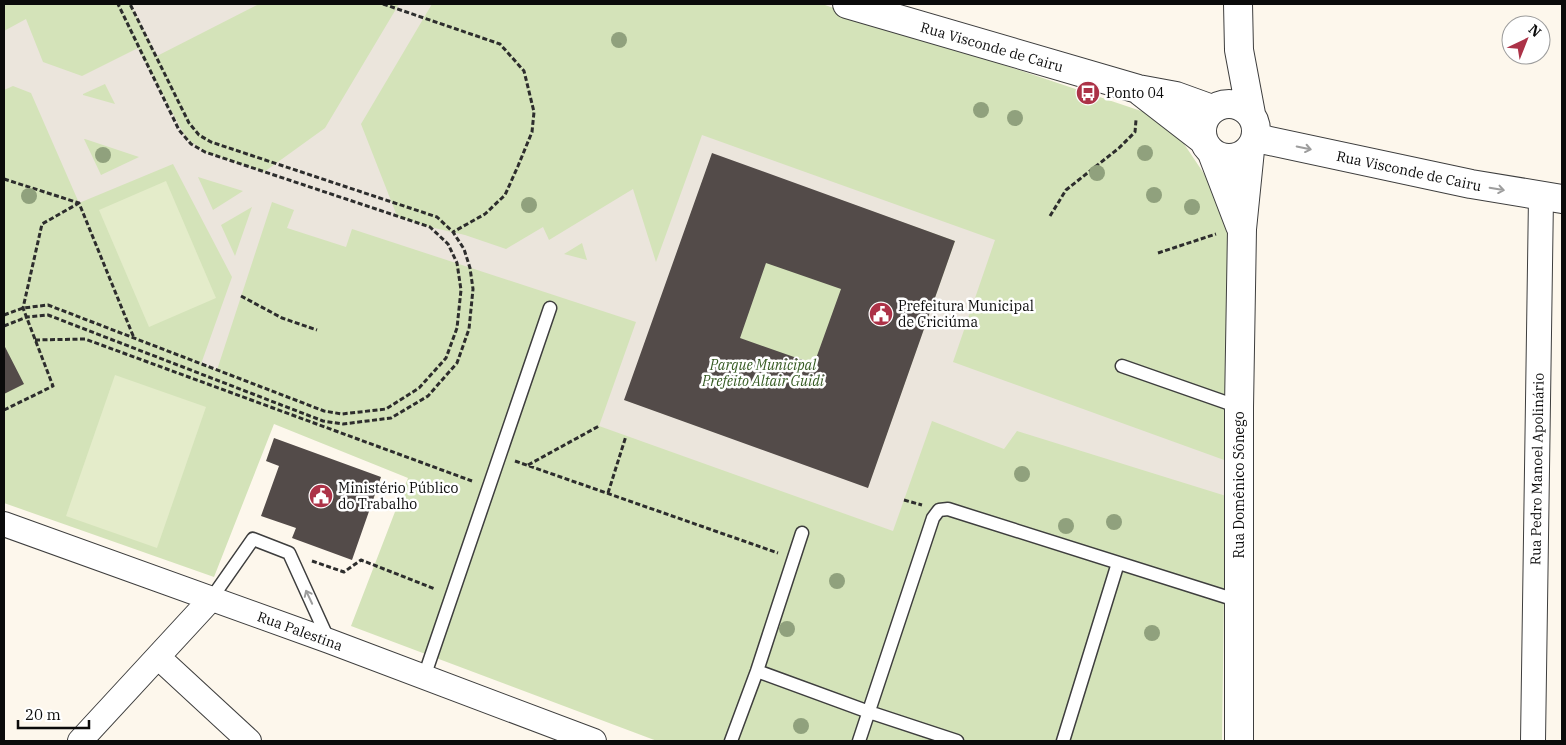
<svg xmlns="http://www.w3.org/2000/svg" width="1566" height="745" viewBox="0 0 1566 745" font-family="'IBM Plex Serif',serif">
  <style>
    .green { fill: #d4e3b9 }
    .pitch { fill: #e4ecca }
    .plaza { fill: #ebe5dc; fill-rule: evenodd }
    .building { fill: #534b49; fill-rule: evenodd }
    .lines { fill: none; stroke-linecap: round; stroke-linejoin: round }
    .service-casing { stroke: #3e3e3e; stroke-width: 15 }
    .minor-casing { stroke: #3e3e3e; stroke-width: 26 }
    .tertiary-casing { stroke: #3e3e3e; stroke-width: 30 }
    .path { stroke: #2d2d2d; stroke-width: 3; stroke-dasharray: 5 2.5; stroke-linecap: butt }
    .service { stroke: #fff; stroke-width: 12 }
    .minor { stroke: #fff; stroke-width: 24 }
    .tertiary { stroke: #fff; stroke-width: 28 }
    .tree { fill: #90a17d }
    .oneway { stroke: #9d9d9d }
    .labels { text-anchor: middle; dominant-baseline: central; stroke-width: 5; stroke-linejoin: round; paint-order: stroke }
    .street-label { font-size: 14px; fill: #0b0b0b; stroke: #fff }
    .poi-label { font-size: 14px; fill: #0b0b0b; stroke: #fff; text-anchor: start }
    .park-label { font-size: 14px; font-style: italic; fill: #365b23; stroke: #fff }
  </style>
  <rect width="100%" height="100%" fill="#fdf7ec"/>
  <path class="green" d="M4,4H822L1162,118L1172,126L1225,205L1229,220L1222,741H657L351,626L408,478L274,424L214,577L4,503Z"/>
  <path class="pitch" d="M166,181L216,298L149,327L99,210Z
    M115,375L206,407L157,548L66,516Z"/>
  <path class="plaza" d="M130,4H259L157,56Z
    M399,4H432L361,124L397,216L430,227L465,235L506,249L543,227L549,240L633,189L656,262L702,135L995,240L953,362L1238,465L1239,500L1017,431L1004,449L932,421L893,531L599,426L636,322L352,229L346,247L287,228L294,210L272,202L217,370L201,364L232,277L173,164L79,203L31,93L13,86L4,90V31L26,19L43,62L82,76L138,48L186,138L205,152L264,172L325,128ZM105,84L115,104L83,95V94ZM84,139H85L139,157L101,175ZM712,154L955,241L868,487L625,400ZM198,177L243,191L213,210ZM252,207L235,256L221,225ZM582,243L587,260L564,254Z"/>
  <path class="building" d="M712,153L955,241L868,488L624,400ZM766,263L841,289L814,364L740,338Z
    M4,345L24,384L4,394Z
    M274,438L381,477L352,560L292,538L296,528L261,516L279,466L266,461Z"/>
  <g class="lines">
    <g class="service-casing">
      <path id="service" d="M1122,366L1239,407
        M211,599L253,539L289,553L329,641
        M757,671L869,712L957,741
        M424,677L550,308
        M731,741L757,671L802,533
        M859,741L933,518L939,510L948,509L1239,601
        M1063,741L1118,563"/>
    </g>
    <g class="minor-casing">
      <path id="minor" d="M4,524L329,641L594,741
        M158,657L249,741
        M80,741L211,599
        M1533,741L1541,197"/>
    </g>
    <g class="tertiary-casing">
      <path id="tertiary" d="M847,4L1138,89L1176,96L1212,109
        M1238,4L1239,50L1251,114
        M1141,92L1203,140
        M1202 131a27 27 0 1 1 54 0a27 27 0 1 1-54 0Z
        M1256,138L1471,184L1562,199
        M1212,153L1240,226
        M1239,741V407L1242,229L1250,150"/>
    </g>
    <path class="path" d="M383,4L500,44L524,71L534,112L532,132L518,166L505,195L485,214L453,232
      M4,179L79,203L134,338
      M1050,216L1066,190L1119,148L1135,132L1136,120
      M1158,253L1216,234
      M241,296L282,318L317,330
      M4,315L23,308L48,305L324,411L342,414L386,409L419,388L446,358L457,328L461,290L457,263L448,244L430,227L205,152L191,144L179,130L118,4
      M4,326L27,317L48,315L323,421L343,424L391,418L428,396L457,363L469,329L473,289L470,268L464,249L453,232L437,217L211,142L199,135L189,123L130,4
      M35,340L85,339L472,481
      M4,410L53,386L23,308L42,224L79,203
      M515,461L778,553
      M528,465L599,426
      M608,493L626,436
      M904,500L922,505
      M312,561L344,572L361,560L435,589"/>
    <use href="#service" class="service"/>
    <use href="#minor" class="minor"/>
    <use href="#tertiary" class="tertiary"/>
  </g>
  <g class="tree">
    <circle cx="619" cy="40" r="8"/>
    <circle cx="981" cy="110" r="8"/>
    <circle cx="1015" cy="118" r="8"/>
    <circle cx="1145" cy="153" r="8"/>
    <circle cx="103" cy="155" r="8"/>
    <circle cx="1097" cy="173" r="8"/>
    <circle cx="1154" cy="195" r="8"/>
    <circle cx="29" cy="196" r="8"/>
    <circle cx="529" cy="205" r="8"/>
    <circle cx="1192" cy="207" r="8"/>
    <circle cx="1022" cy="474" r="8"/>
    <circle cx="1114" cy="522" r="8"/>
    <circle cx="1066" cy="526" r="8"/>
    <circle cx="837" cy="581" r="8"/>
    <circle cx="787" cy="629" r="8"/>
    <circle cx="1152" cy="633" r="8"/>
    <circle cx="801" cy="726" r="8"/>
  </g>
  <defs><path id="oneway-shaft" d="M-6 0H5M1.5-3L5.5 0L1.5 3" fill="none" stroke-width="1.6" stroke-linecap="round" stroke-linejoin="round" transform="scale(1.25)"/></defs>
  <g class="oneway">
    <use href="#oneway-shaft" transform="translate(1304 148) rotate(12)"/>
    <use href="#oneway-shaft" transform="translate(1497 189) rotate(10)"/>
    <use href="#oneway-shaft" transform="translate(309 597) rotate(-115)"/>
  </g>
  <defs>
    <g id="bus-disc" transform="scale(1.25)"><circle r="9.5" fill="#ac3247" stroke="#fff"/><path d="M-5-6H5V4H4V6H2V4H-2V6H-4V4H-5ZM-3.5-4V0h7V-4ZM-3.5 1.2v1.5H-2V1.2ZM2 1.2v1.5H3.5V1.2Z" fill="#fff"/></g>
    <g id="civic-disc" transform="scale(1.25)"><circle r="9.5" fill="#ac3247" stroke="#fff"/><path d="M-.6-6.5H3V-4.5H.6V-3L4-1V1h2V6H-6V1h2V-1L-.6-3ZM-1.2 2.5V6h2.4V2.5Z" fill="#fff"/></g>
  </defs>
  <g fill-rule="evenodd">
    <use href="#bus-disc" x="1088" y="93"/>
    <use href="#civic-disc" x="881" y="314"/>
    <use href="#civic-disc" x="321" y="496"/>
  </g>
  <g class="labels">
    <g class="street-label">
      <text transform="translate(992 47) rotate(16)">Rua Visconde de Cairu</text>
      <text transform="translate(1409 171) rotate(12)">Rua Visconde de Cairu</text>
      <text transform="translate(1537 469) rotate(-89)">Rua Pedro Manoel Apolinário</text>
      <text transform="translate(1239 485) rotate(-90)">Rua Domênico Sônego</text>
      <text transform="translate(300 631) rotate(20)">Rua Palestina</text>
    </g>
    <g class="poi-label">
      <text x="1106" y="93">Ponto 04</text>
      <text x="898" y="306">Prefeitura Municipal<tspan x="898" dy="16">de Criciúma</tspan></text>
      <text x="338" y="488">Ministério Público<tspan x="338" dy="16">do Trabalho</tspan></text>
    </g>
    <g class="park-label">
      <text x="763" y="365">Parque Municipal<tspan x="763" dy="16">Prefeito Altair Guidi</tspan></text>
    </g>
  </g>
  <rect width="1566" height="745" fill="none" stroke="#0b0b0b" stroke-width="10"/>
  <g transform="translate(1526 40) rotate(43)"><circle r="24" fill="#ffffff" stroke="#9d9d9d"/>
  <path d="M0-4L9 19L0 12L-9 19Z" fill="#ac3247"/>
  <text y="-8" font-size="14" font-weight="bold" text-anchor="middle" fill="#0b0b0b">N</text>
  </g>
  <path d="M18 720v8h71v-8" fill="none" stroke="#0b0b0b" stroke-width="2.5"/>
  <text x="25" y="720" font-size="15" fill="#0b0b0b" stroke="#ffffff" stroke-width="4" paint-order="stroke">20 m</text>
</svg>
